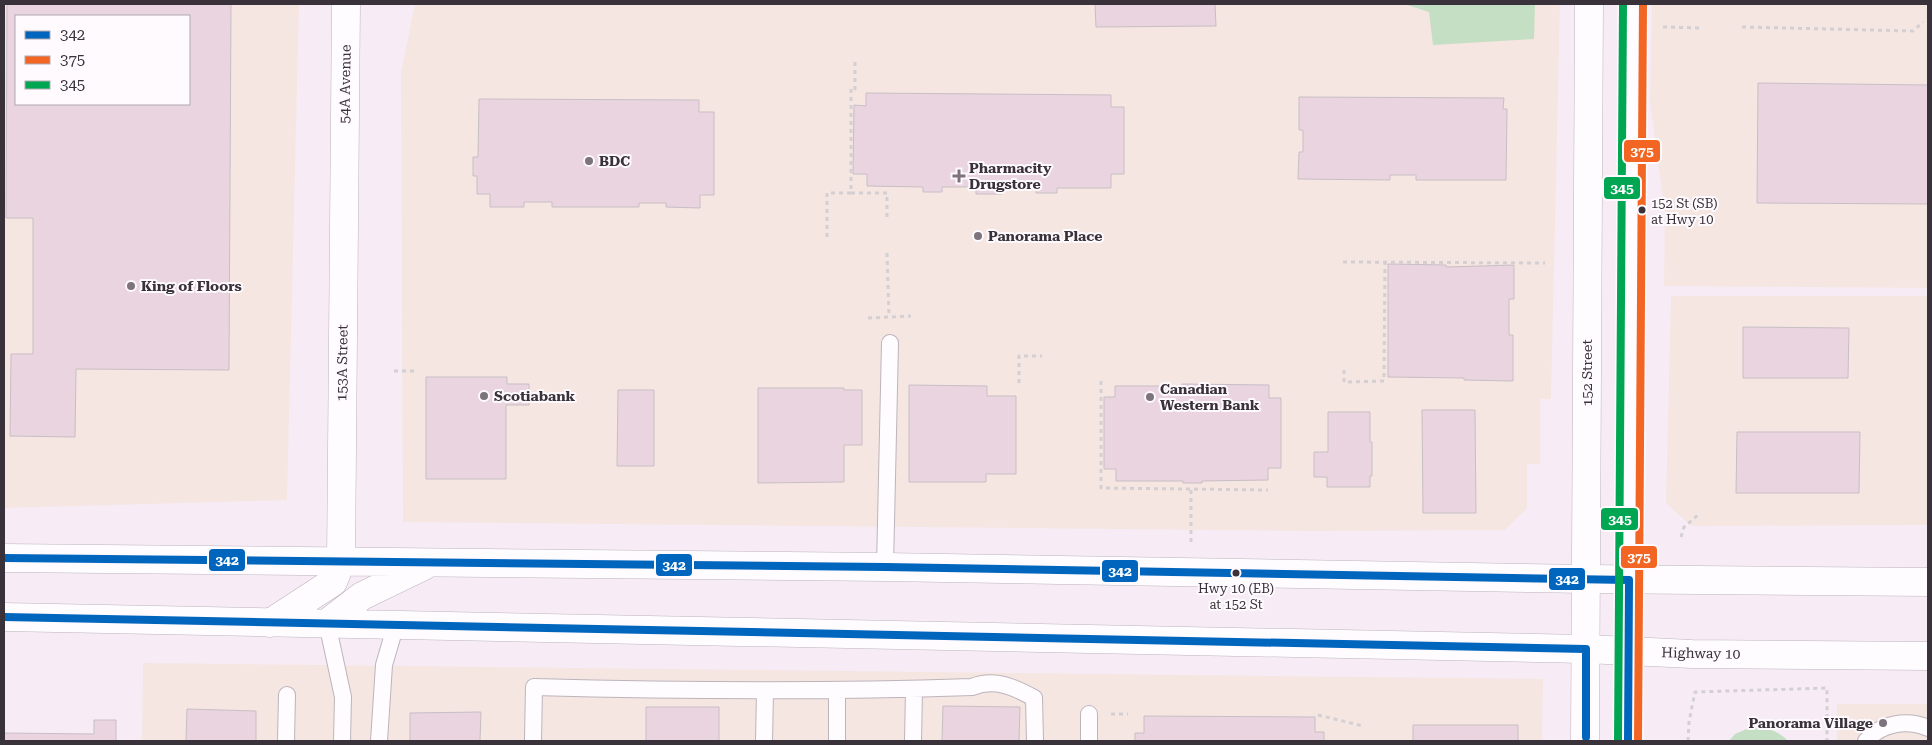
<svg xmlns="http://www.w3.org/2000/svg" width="1932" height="745" viewBox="0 0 1932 745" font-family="'Roboto Serif',serif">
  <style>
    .commercial { fill: #f5e6e1; fill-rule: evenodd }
    .green { fill: #c5dfc4 }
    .building { fill: #e9d4e0; stroke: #c8bec5; fill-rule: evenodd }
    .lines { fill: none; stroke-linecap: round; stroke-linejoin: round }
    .lane-casing { stroke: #bdb4bc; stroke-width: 18 }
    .secondary-casing { stroke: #bdb4bc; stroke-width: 29 }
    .highway-casing { stroke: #bdb4bc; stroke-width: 29 }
    .path { stroke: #d4cfd3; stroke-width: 3; stroke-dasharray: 4 4; stroke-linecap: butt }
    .lane { stroke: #fefcfe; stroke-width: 16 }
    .secondary { stroke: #fefcfe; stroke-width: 28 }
    .highway { stroke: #fefcfe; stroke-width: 28 }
    .bus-1-casing { stroke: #fefafe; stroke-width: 11 }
    .bus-2-casing { stroke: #fefafe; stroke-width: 11 }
    .bus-3-casing { stroke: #fefafe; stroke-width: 11 }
    .bus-1 { stroke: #0065bd; stroke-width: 8 }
    .bus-2 { stroke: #f26522; stroke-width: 8 }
    .bus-3 { stroke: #00a651; stroke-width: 8 }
    .poi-dot { fill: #7c737c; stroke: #fefafe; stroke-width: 2 }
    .bus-dot { fill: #3a323a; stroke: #fefafe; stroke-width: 2 }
    .labels { text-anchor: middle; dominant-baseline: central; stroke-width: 4; stroke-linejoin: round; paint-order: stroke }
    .bus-label { font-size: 13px; fill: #3a323a; stroke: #fefafe; text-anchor: start }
    .street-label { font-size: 14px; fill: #3a323a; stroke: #fefafe }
    .poi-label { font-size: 14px; font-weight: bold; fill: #3a323a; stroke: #fefafe; text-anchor: start }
    .line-badge { stroke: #fefafe; stroke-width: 2 }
    .badge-label { font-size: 14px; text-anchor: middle; font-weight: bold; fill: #fff }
  </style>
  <rect width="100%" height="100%" fill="#f7ecf6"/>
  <path class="commercial" d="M4,4H299L287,500L4,508ZM16,16H189V104H16Z
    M415,4H1560L1551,399H1540V464H1527V508L1505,530L1310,531L403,522L401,73Z
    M1652,4H1928V288L1664,286L1665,213L1650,101Z
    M1671,296H1928V525L1691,526L1666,503Z
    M143,663L1543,679L1542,741H142Z
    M1837,704H1928V741H1837Z"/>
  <path class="green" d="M1404,4H1535L1534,39L1433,45L1429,12Z
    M1749,728C1765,726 1777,730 1788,741H1729L1735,734Z"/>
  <path class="building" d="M7,4H231L229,370L76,369L75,437L10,436L11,354H33V218H6ZM16,16H189V104H16Z
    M1095,4H1215L1216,26L1096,27Z
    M1758,83L1928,85V204L1757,203Z
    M866,93L1111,95V107H1124V174H1111V188H1057V193H1036V187L1002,186V194H976V187H942V192H923V187L867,186V174H853L854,105L866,106Z
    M1299,97L1504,98L1503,109H1507L1506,180H1416V175H1390V180L1298,179L1299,152H1303V130H1299Z
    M479,99L699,100V112H714V195H700V208L666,207V203H639V207H552V202H524V207H490V194H477V176H473V157H478Z
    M1388,264L1446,265V267L1514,265V299H1509V335H1513V381L1464,380V378L1388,377Z
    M1743,327L1849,328L1848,378H1743Z
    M426,377H507V384H529V405H506V479H426Z
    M1182,384L1269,385V398H1281V468H1268V480L1202,481V483H1183V481H1116V469H1104V397H1115V386H1182Z
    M909,385L987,386V396H1016V474H986V482H909Z
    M758,388H844V390H862V445H844V482L758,483Z
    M618,390H654V466H617Z
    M1422,410H1475L1476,513H1423Z
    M1328,412H1370V442H1372V476H1370V487H1327V477H1314V452H1328Z
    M1737,432H1860L1859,493H1736Z
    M943,706L1020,707L1019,741H942Z
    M646,707H719V741H646Z
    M187,709L256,711V741H186Z
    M481,712L480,741H410V713Z
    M1144,716L1315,717V732H1324V741H1135V733H1144Z
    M94,720H116V741H4V733L94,734Z
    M1413,725H1518V741H1413Z"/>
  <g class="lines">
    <g class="lane-casing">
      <path id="lane" d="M885,567L890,343
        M327,623L343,697L342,741
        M1089,714V741
        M286,741L287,695
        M379,741L384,665L396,624
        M533,741L534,687C680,691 826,692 972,687C995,678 1014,687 1034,698L1035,741
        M764,741L765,692
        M837,741V691
        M913,741L914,689
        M1866,741C1881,723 1907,719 1928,728"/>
    </g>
    <g class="secondary-casing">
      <path id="secondary" d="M341,562L346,4
        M1585,741L1589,4
        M1628,741L1633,4"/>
    </g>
    <g class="highway-casing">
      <path id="highway" d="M4,558L885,567L1586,579L1928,582
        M4,617L1586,649L1692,654L1928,656
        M270,623L333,582L341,562
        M327,623L362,596L424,566"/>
    </g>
    <path class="path" d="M1663,27L1703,28
      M1742,27L1913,31L1923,22
      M851,193H887V221
      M827,237V193H851V88L855,89V58
      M887,253L889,317
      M1343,262L1545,263
      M868,318L911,316
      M1344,370V382L1384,381L1385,262
      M394,371H417
      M1101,381V488L1268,490
      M1019,383V356H1042
      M1681,537L1684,527L1698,515
      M1191,542V489
      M1111,714H1128
      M1318,715L1363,726
      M1688,741L1689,722L1695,692L1827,688V741"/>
    <use href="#lane" class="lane"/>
    <use href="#secondary" class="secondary"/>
    <use href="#highway" class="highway"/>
    <g class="bus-1-casing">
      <path id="bus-1" d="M4,558L885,567L1629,580L1628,741
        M4,617L1586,649V737"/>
    </g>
    <g class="bus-2-casing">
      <path id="bus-2" d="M1638,741L1643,4"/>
    </g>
    <g class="bus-3-casing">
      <path id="bus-3" d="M1618,741L1623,4"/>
    </g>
    <use href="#bus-1" class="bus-1"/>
    <use href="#bus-2" class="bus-2"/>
    <use href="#bus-3" class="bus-3"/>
  </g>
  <g class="poi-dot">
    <circle cx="589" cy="161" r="5"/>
    <path d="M956.5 168.5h5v5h5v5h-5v5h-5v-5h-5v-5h5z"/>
    <circle cx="978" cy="236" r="5"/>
    <circle cx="131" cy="286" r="5"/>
    <circle cx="484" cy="396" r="5"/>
    <circle cx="1150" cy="397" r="5"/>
    <circle cx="1883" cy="723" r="5"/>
  </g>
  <g class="bus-dot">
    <circle cx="1642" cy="210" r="4.5"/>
    <circle cx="1236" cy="573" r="4.5"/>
  </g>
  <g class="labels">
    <g class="bus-label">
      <text x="1651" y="203">152 St (SB)<tspan x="1651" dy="16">at Hwy 10</tspan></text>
      <text x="1236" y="588" text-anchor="middle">Hwy 10 (EB)<tspan x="1236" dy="16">at 152 St</tspan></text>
    </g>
    <g class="street-label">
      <text transform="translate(345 84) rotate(-89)">54A Avenue</text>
      <text transform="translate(342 363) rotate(-89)">153A Street</text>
      <text transform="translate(1587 373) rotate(-90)">152 Street</text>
      <text transform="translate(1701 653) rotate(1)">Highway 10</text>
    </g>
    <g class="poi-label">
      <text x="599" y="161">BDC</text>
      <text x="969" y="168">Pharmacity<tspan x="969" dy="16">Drugstore</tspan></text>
      <text x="988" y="236">Panorama Place</text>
      <text x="141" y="286">King of Floors</text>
      <text x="1160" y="389">Canadian<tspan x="1160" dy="16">Western Bank</tspan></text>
      <text x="494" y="396">Scotiabank</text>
      <text x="1873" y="723" text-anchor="end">Panorama Village</text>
    </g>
  </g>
  <g class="line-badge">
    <rect x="1623" y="139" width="38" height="24" rx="5" fill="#f26522"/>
    <rect x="1603" y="176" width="38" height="24" rx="5" fill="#00a651"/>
    <rect x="1600" y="507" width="39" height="24" rx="5" fill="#00a651"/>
    <rect x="1620" y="545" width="38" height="24" rx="5" fill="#f26522"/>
    <rect x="208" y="548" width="38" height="24" rx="5" fill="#0065bd"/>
    <rect x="655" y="553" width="38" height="24" rx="5" fill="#0065bd"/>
    <rect x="1101" y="559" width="38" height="24" rx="5" fill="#0065bd"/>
    <rect x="1548" y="567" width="38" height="24" rx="5" fill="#0065bd"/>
  </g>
  <g class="badge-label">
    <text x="1642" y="156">375</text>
    <text x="1622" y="193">345</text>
    <text x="1620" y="524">345</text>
    <text x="1639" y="562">375</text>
    <text x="227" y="565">342</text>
    <text x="674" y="570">342</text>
    <text x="1120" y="576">342</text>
    <text x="1567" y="584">342</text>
  </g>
  <rect width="1932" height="745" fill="none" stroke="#3a323a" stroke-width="10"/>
  <rect x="15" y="15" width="175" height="90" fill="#fefafe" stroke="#b0aab0"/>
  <rect x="25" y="31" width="25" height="8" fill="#0065bd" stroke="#b0aab0"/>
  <text x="60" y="40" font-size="15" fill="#3a323a">342</text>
  <rect x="25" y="56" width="25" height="8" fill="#f26522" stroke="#b0aab0"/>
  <text x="60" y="65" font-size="15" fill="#3a323a">375</text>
  <rect x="25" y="81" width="25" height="8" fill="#00a651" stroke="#b0aab0"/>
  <text x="60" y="90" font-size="15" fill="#3a323a">345</text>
</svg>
